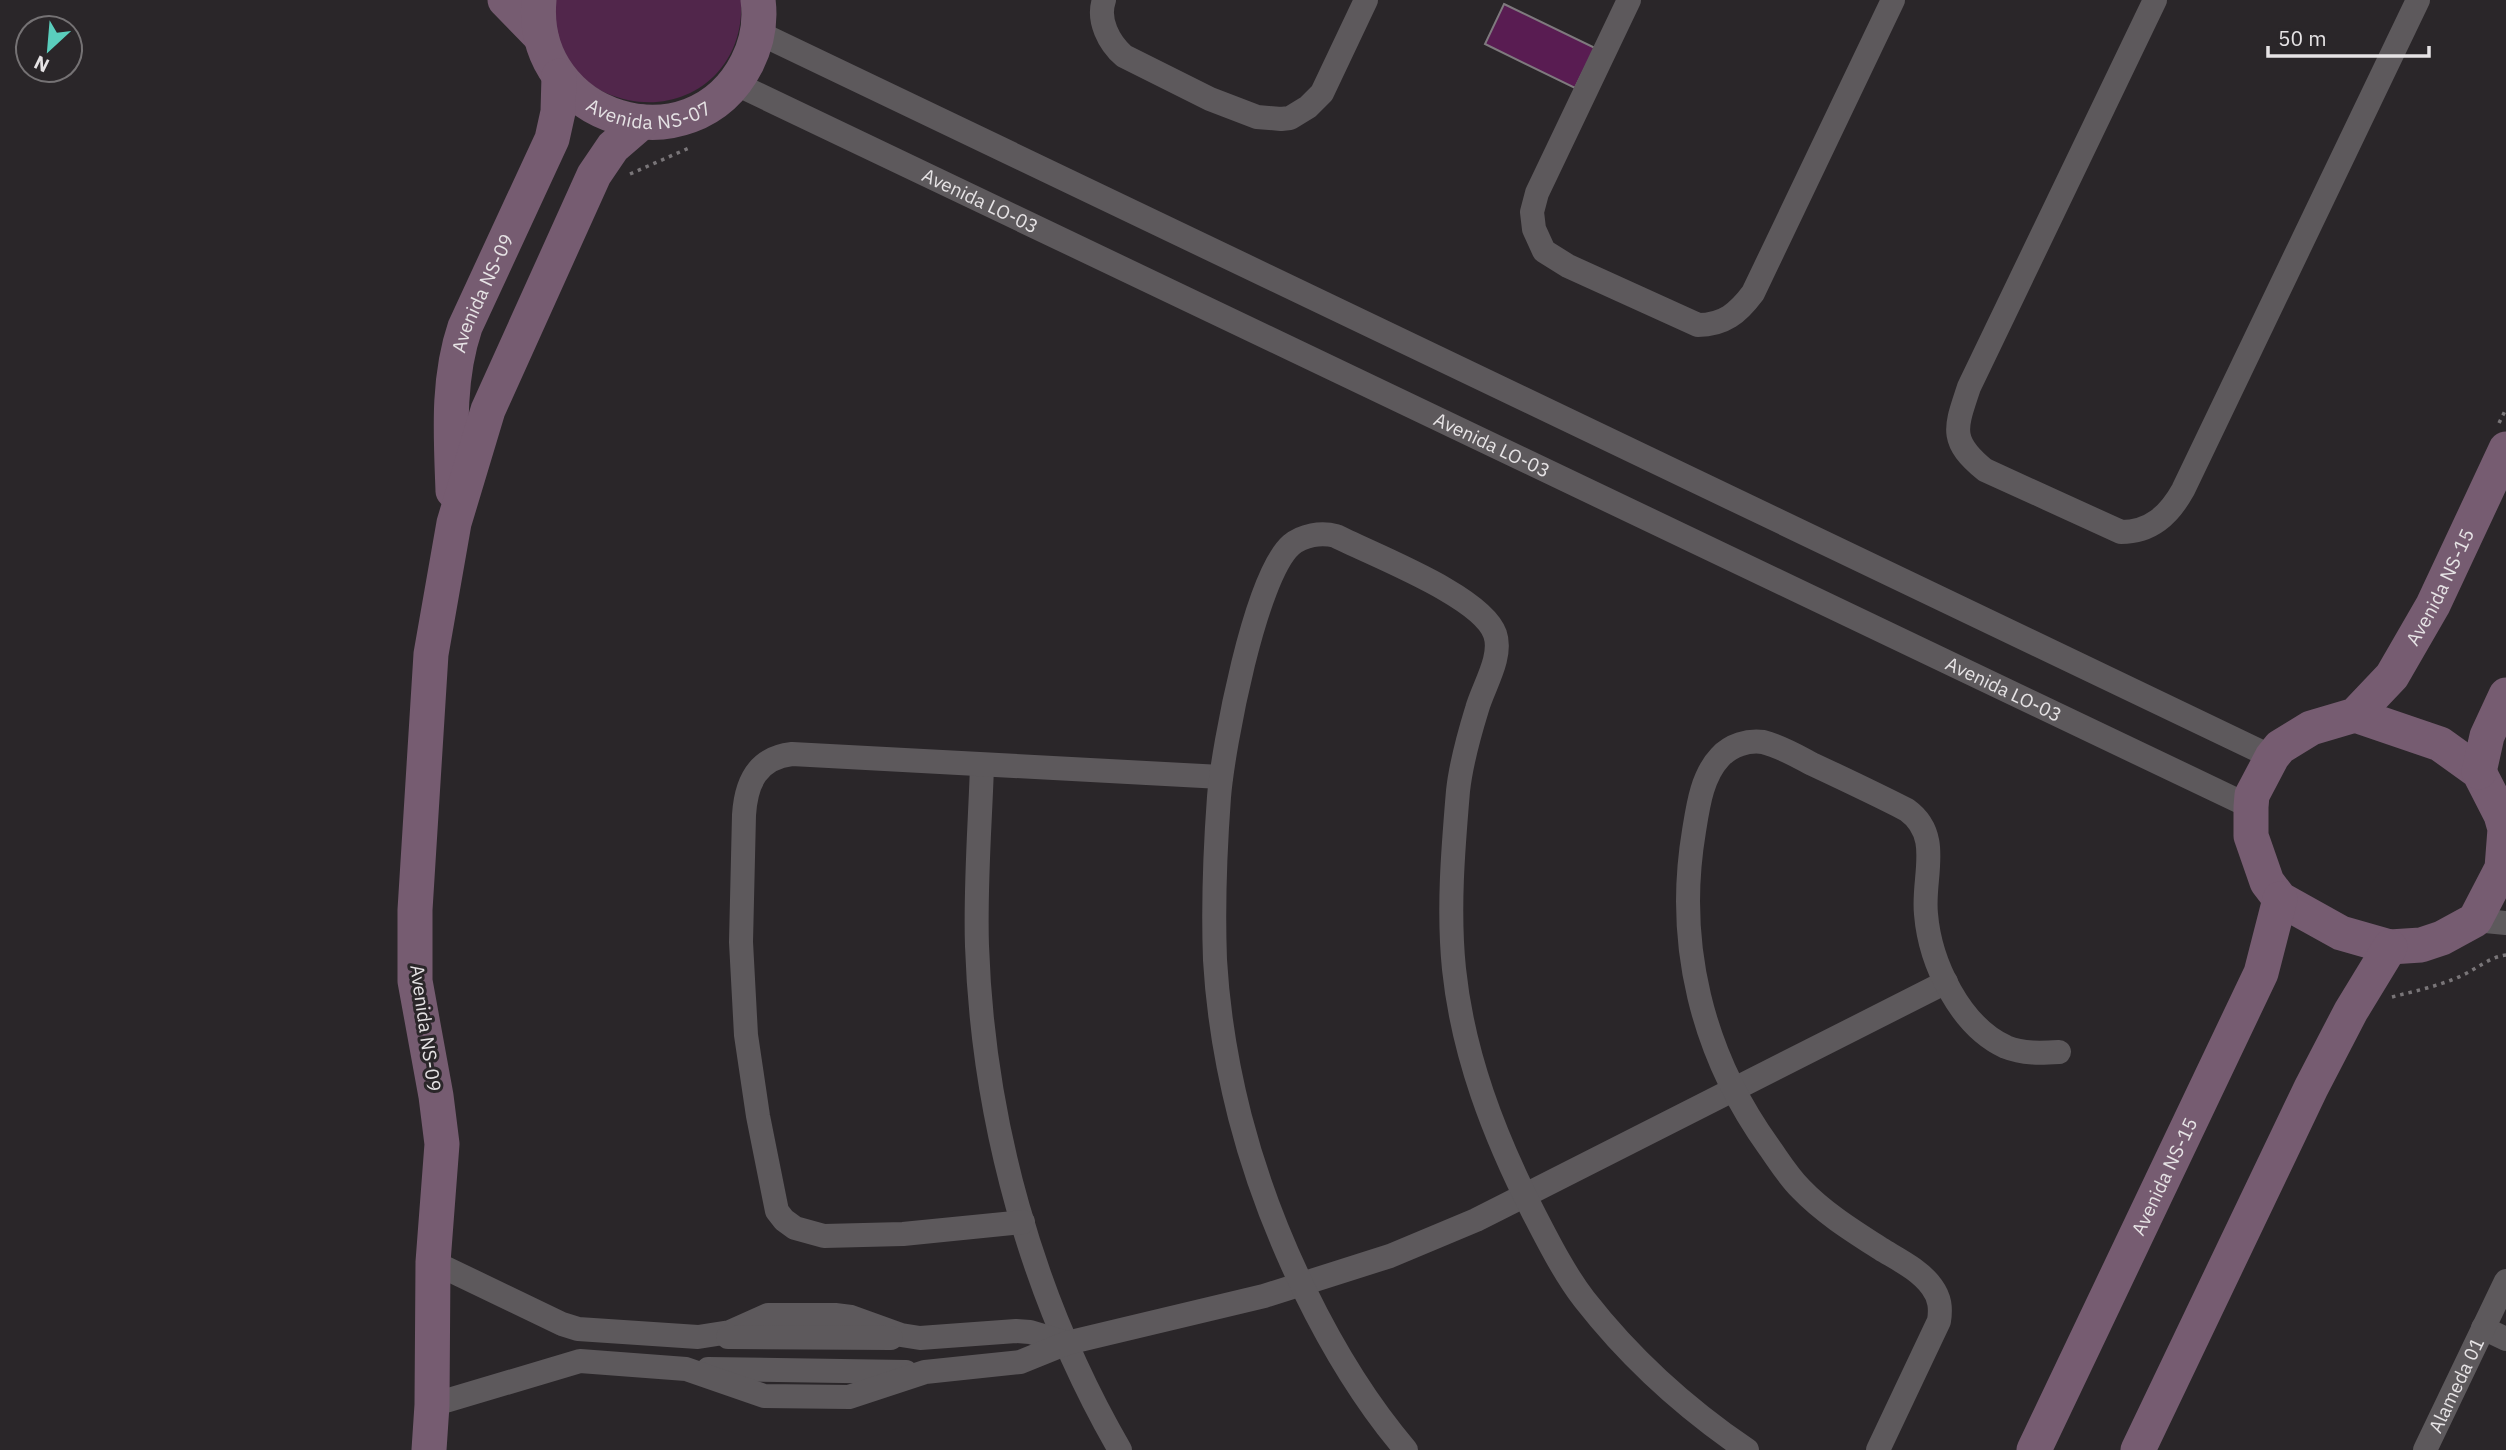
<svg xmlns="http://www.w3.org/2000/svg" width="2506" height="1450" viewBox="0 0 2506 1450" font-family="'IBM Plex Sans',sans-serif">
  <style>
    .green { fill: #51264b }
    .building { fill: #591c52; stroke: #7f7a7e; stroke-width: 2 }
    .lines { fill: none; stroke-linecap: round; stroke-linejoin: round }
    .path { stroke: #797578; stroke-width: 3.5; stroke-dasharray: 3.5 5; stroke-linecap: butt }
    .street { stroke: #5d595c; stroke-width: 24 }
    .secondary { stroke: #765c71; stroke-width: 35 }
    .labels { text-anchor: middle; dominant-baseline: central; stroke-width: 6; stroke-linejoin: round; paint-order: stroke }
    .street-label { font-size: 19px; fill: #e6e3e5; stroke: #2a2629 }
  </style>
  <rect width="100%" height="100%" fill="#2a2629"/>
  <path class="green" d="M553,0H741C746,77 675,123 606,93C587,84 569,68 561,48C555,34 555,15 553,0Z"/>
  <path class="building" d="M1504,4L1595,48L1575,88L1485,44Z"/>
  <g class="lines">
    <path class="path" d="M630,174L689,148
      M2499,423L2506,409
      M2392,997C2415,991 2439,986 2461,976C2477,969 2489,957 2506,955"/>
    <g class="street">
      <path d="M1104,0C1097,20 1109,43 1124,56L1210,99L1257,117L1281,119L1290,118L1308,107L1322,93L1366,0"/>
      <path d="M1629,0L1537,193L1532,212L1534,229L1544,251L1568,266L1698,325C1724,325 1738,313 1753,293L1893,0"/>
      <path d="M2155,0L1969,387C1956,427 1948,440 1985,470L2121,532C2151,532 2169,515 2183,490L2418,0"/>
      <path d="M757,32L2272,757"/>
      <path id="s1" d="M734,83L2251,807"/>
      <path d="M982,766C980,826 975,886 977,946C983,1121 1032,1298 1120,1450"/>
      <path d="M2475,920L2506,923"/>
      <path d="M1023,1222L903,1234L824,1236L795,1228L784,1220L777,1211L758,1116L746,1035L741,942L744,815C746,783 757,758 792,754L1221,777"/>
      <path d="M433,1262L562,1324L578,1329L698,1337L730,1332L768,1315H835L851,1317L901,1335L920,1338L1016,1331L1030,1332L1067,1343"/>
      <path d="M2483,1328L2506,1339"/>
      <path d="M728,1337L891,1338"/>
      <path d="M708,1369L906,1372"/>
      <path d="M432,1405L580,1361L686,1369L764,1396L849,1397L925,1372L1020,1362L1067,1343L1264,1296L1390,1256L1476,1220L1946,982"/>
      <path d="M1406,1450C1330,1361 1269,1229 1240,1117C1227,1066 1218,1012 1215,960C1213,906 1215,851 1219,797C1223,747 1255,577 1291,545C1303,535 1321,532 1336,536C1373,555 1482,596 1495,634C1503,657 1483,687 1477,709C1469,735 1461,763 1458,791C1453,850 1448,910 1454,969C1463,1055 1494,1135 1533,1212C1548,1241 1564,1273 1584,1299C1630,1358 1685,1408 1747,1450"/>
      <path d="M1878,1450L1939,1321C1941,1308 1940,1298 1932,1287C1920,1270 1899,1260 1881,1249C1853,1231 1824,1213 1801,1189C1788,1176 1779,1161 1769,1147C1702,1054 1675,944 1694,831C1698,806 1702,776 1720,757C1731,745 1748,740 1763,742C1780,746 1797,756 1812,764C1844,779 1876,794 1907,810C1943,836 1922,877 1926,914C1930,963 1960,1026 2006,1047C2023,1054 2042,1053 2059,1052"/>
      <path id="s2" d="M2425,1450L2506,1281"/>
    </g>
    <g class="secondary">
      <path d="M505,0L541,37"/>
      <path id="s3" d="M539,0C528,120 692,171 747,63C757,43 761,22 758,0"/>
      <path id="s4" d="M453,491C451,436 447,380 465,327L552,139L558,112L559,76"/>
      <path id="s5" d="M2355,715L2440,744L2479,772L2501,815L2505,829L2502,868L2475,920L2442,938L2421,945L2390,947L2341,933L2280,899L2267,882L2251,836V807L2252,795L2272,757L2280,747L2311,728L2355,715L2392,676L2433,605L2506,449"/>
      <path d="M2479,772L2487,736L2506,695"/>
      <path d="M429,1450L432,1405L433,1262L442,1144L436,1096L415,981V910L431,654L454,523L488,410L594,175L613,147L642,122"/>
      <path id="s6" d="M2034,1450L2261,973L2280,899"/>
      <path d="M2138,1450L2311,1088L2351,1011L2390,947"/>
    </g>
  </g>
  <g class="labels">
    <g class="street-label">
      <text stroke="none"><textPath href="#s3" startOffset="184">Avenida NS-07</textPath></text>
      <text stroke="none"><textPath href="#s1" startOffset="273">Avenida LO-03</textPath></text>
      <text stroke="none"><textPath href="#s4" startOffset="203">Avenida NS-09</textPath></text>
      <text stroke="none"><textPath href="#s1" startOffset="840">Avenida LO-03</textPath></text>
      <text stroke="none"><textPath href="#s5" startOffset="914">Avenida NS-15</textPath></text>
      <text stroke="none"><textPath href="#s1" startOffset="1407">Avenida LO-03</textPath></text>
      <text transform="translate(426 1028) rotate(82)">Avenida NS-09</text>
      <text stroke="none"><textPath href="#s6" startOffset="303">Avenida NS-15</textPath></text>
      <text stroke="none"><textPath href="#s2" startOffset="72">Alameda 01</textPath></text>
    </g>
  </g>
  <g transform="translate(49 49) rotate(206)"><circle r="33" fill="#2a2629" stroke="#757274" stroke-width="2"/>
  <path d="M0-5L12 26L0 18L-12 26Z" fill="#5acebd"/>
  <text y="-10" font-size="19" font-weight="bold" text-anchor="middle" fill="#e6e3e5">N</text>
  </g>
  <path d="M2268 46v10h161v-10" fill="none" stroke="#e6e3e5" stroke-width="3.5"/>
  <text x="2278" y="46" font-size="21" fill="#e6e3e5" stroke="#2a2629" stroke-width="5" paint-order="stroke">50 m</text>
</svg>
